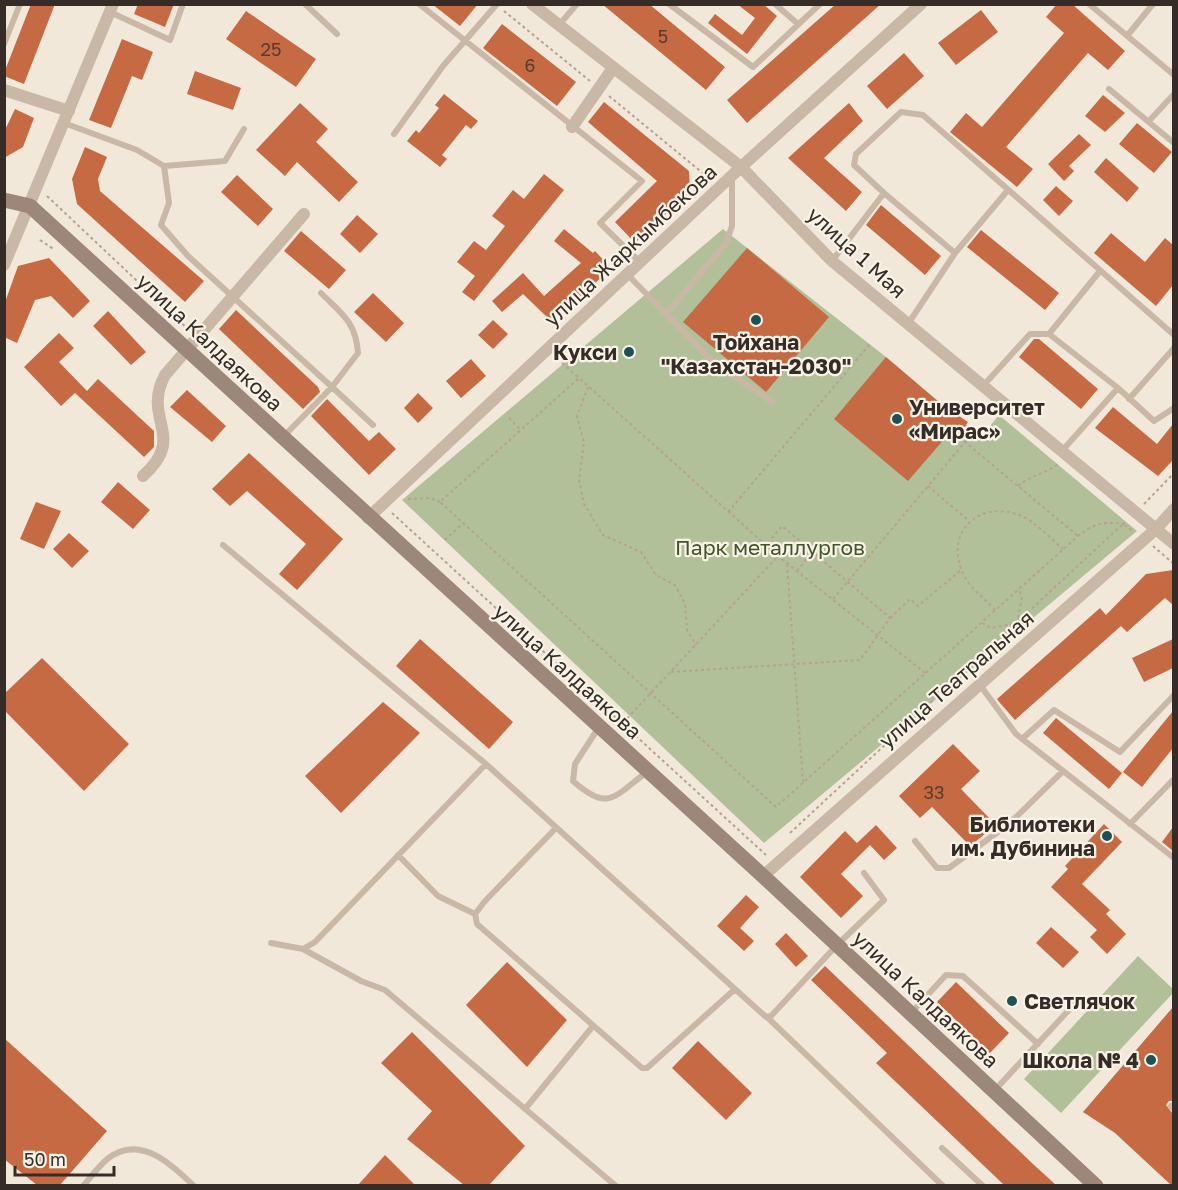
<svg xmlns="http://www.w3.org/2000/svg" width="1178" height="1190" viewBox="0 0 1178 1190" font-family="'Golos Text',sans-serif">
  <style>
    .green { fill: #b2c09a }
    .building { fill: #c66a44 }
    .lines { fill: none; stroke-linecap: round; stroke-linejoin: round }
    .path { stroke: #b5a290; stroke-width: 2; stroke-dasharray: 3 3; stroke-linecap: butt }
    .lane { stroke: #cab8a6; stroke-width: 6 }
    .street { stroke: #cab8a6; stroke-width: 12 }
    .secondary { stroke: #9d8778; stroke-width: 15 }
    .poi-dot { fill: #1d5057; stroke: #f9f2e7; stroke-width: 2 }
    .labels { text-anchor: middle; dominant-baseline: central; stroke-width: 4.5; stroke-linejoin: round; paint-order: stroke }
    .number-label { font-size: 18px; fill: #5a3c2e }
    .street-label { font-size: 21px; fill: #362c27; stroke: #f9f2e7 }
    .poi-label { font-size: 21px; font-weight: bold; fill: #362c27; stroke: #f9f2e7; text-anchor: end }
    .park-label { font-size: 21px; fill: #43542b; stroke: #f9f2e7 }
  </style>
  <rect width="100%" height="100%" fill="#f2e8da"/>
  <path class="green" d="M723,229L886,357L981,437L999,415L1137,531L764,843L402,500Z
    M1138,956L1173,989V993L1061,1113L1024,1079Z"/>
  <path class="building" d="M31,4H55L24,84L4,76V73Z
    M138,4H174L165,27L134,14Z
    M432,4H478L460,26Z
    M602,4H649L725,67L706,90Z
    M737,4H763L777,16L747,54L708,23L715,14L742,35L755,18Z
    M836,4H881L747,123L727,100Z
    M1057,4H1072L1125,51L1108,70L1088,53L1006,147L1033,169L1017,187L950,132L966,113L982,127L1064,33L1046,17Z
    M981,10L998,32L956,65L938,43Z
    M246,11L316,59L296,87L226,39Z
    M502,24L576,82L557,106L483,48Z
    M122,39L153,52L142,80L132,76L111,128L89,120Z
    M904,53L924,76L887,109L867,86Z
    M195,71L241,88L233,110L187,94Z
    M444,94L478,121L471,129L466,125L442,155L447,159L440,167L407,141L416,130L419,133L439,108L435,105Z
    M1103,95L1125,113L1105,132L1085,116Z
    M604,102L689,171L690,191L635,243L615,222L657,181L588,122Z
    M300,103L328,129L316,142L358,182L339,202L297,162L285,176L256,150Z
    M849,103L863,121L824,158L862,192L846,211L788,158Z
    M15,109L34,118L23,147L4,158V132Z
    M1137,123L1172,152L1154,173L1119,144Z
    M1079,134L1091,145L1069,166L1074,171L1064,181L1048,164Z
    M85,147L107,157L98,179L100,191L204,281L185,302L77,204L72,179Z
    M1106,158L1139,188L1127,202L1094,172Z
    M544,174L564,190L474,301L462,292L475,276L457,262L474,241L486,250L505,226L492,216L513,190L524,199Z
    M237,175L273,209L258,226L221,192Z
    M1056,186L1073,201L1059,216L1043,200Z
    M881,205L941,256L925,275L866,225Z
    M357,215L378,234L360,253L340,234Z
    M564,229L593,253L595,251L611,268L576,301L572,298L550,320L523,294L502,312L492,301L523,273L544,296L581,263L554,241Z
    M981,230L1059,293L1045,310L967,247Z
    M301,231L346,270L329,289L284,251Z
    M1111,233L1145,262L1165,238L1173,245V285L1156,306L1094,253Z
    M747,248L829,317L766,392L683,322Z
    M49,258L90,301L73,318L51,296L35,300L17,343L4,337V305L18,266Z
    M373,293L404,323L386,342L354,312Z
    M236,310L318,387L320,392L303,409L219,329Z
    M108,311L146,352L131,365L93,326Z
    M493,320L508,334L493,349L478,335Z
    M59,333L74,348L59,362L87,391L98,379L154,431V447L144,457L75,393L61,406L24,367Z
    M1034,339H1039L1098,389L1081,409L1019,357Z
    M886,357L941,404L968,422L959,435L953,429L908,481L834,419Z
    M471,359L486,376L461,398L446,381Z
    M187,390L226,426L212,442L170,407Z
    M418,393L433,408L418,423L404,408Z
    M327,399L369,441L379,432L396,449L369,475L311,416Z
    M1113,407L1157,444L1173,424V460L1158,476L1095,428Z
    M249,453L343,539L297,590L279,574L306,544L247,491L230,506L212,489Z
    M118,482L150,510L133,529L101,502Z
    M36,502L61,511L44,549L20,539Z
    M69,533L89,551L72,568L53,549Z
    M1173,570V605L1165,598L1127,632L1121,626L1015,720L1000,703L997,699L1100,608L1106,615L1146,574Z
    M420,639L513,722L489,749L396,666Z
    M1173,639V668L1144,682L1132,658Z
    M42,658L129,744L84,791L4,710V694Z
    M383,702L420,733L341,813L305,776Z
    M1173,711V748L1142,787L1123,772Z
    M1056,718L1122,773L1109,789L1043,733Z
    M953,744L980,771L961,789L996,825L970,846L932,807L920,818L899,796Z
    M1104,824L1122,842L1082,884L1110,910L1106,914L1126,934L1107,954L1090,937L1097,930L1051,887L1068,869L1065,866Z
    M876,825L897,848L884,860L870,845L841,874L863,896L841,918L800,877L845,831L857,843Z
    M1173,827V851L1162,842Z
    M746,895L759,907L740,928L754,941L744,951L717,926Z
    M1051,927L1079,952L1063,968L1036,943Z
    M786,933L808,956L796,967L775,944Z
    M507,962L567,1020L527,1067L466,1005Z
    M825,966L1033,1164L1056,1185H1004L876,1063L887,1053L811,980Z
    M956,982L1009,1033L990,1053L937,1002Z
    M1173,1007V1101H1169L1166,1105L1173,1114V1185H1171L1115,1133L1083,1112Z
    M412,1032L525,1146L489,1185H464L407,1139L432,1111L381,1063Z
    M4,1038L107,1131L60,1185H37L4,1159Z
    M698,1041L752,1093L726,1120L672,1068Z
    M385,1155L415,1185H358Z"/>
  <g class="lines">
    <path class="path" d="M504,11L590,81
      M609,96L710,179
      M47,196L188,329
      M40,240L55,250
      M206,346L226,364
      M562,363L579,378
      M588,387L577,416L584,443L579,480L584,504L603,535L641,552L656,575L675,585L685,603L687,630L696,645
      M509,418L521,430
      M965,442L975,431
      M928,486L969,521
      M1018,486C1031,475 1045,474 1058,464
      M408,499L430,498L440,502
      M1144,504L1174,473
      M728,512L870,344
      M392,513L766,855
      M445,540L463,523
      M1153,546L1174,564
      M787,564L803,782
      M797,571L812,552
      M833,599L965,442L1078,536
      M995,610C984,598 968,587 962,571C945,531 980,500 1019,515C1035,521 1050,538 1063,549
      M890,618L910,599L918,606L961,570
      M982,623L991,628L1017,623L1022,597L1019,590
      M671,672L860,660L890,618L782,526L766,545
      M925,673L778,556L579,378L440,502L776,807L1078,536C1093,524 1104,521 1123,524L1126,520
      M623,723L778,556
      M790,833L1123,524L1134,532"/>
    <path class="lane" d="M305,4L337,34
      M419,4L642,181L600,223L640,262
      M669,4L753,67L820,4
      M775,4L798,24
      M1089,4L1174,75
      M110,12L170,40L183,4
      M559,25L577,4
      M1127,36L1153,4
      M4,44L20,4
      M1109,89L1174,143
      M1149,121L1174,94
      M64,123L137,150L164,166L169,203L161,225L188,256L332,387L358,353C356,322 342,314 321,293
      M394,134L443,66L497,4
      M164,166L225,161L244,129
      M884,193L955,253L908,324
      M955,253L1008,190
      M832,261L884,193L854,165L856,154L901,112L923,115L1174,335
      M627,274L713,362L772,402
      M666,314L726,243L732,226V176
      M1049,334L1100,271
      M983,386L1030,334H1049L1118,388
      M1129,399L1174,348
      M283,437L332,387L373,425
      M1061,452L1118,388L1154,421L1174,408
      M223,545L486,764L766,1017L771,1016L837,945L884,900L864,873
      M980,685L1016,734L1174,858
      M599,727L575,764L573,781C609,813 614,796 647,772
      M1022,739L1054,710L1120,752L1174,695
      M1130,824L1174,779
      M556,828L485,901L475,914L477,924L642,1068H647L735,989
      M915,841L937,868H949L1010,823L1063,771
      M398,855L438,896L475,914
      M271,943L303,949L315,942L486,764
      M303,949L361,981L385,990L616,1186
      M911,1013L946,975L963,976L1038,1044
      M767,1017L943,1186
      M994,1091L1079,999
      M1171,1106L1174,1109
      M525,1109L593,1026
      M942,1148L983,1186
      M83,1186C92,1176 102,1161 113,1155C144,1137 173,1166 194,1186"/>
    <path class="street" d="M532,4L741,167L832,261L1174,544
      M4,90L69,111
      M572,127L613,68
      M4,265L113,4
      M143,476C188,436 141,420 165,375L304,214
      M368,518L741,167L921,4
      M763,876L1156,529L1174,509"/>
    <path class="secondary" d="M4,200L30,206L763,876L1096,1186"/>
  </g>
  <g class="poi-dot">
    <circle cx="756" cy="320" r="6"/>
    <circle cx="629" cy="352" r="6"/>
    <circle cx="897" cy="419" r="6"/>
    <circle cx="1107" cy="836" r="6"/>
    <circle cx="1012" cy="1001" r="6"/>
    <circle cx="1151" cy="1060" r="6"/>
  </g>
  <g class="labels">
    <g class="number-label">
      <text x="663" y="36">5</text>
      <text x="271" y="49">25</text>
      <text x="530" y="65">6</text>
      <text x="934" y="792">33</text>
    </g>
    <g class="street-label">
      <text transform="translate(630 245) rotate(-43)">улица Жаркымбекова</text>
      <text transform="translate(857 252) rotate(42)">улица 1 Мая</text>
      <text transform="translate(210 342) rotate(43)">улица Калдаякова</text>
      <text transform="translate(568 671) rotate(42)">улица Калдаякова</text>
      <text transform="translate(956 679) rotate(-41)">улица Театральная</text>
      <text transform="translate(926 999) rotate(43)">улица Калдаякова</text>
    </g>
    <g class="poi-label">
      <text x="756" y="342" text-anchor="middle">Тойхана<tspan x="756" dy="24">"Казахстан-2030"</tspan></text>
      <text x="617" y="352">Кукси</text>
      <text x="909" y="407" text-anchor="start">Университет<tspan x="909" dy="24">«Мирас»</tspan></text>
      <text x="1095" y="824">Библиотеки<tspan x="1095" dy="24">им. Дубинина</tspan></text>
      <text x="1024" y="1001" text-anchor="start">Светлячок</text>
      <text x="1139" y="1060">Школа № 4</text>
    </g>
    <g class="park-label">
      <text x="770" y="547">Парк металлургов</text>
    </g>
  </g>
  <rect width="1178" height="1190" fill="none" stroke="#362c27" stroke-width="12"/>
  <path d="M15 1166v9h99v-9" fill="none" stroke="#362c27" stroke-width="3"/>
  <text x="24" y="1166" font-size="18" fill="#362c27" stroke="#f9f2e7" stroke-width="4.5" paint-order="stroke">50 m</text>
</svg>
